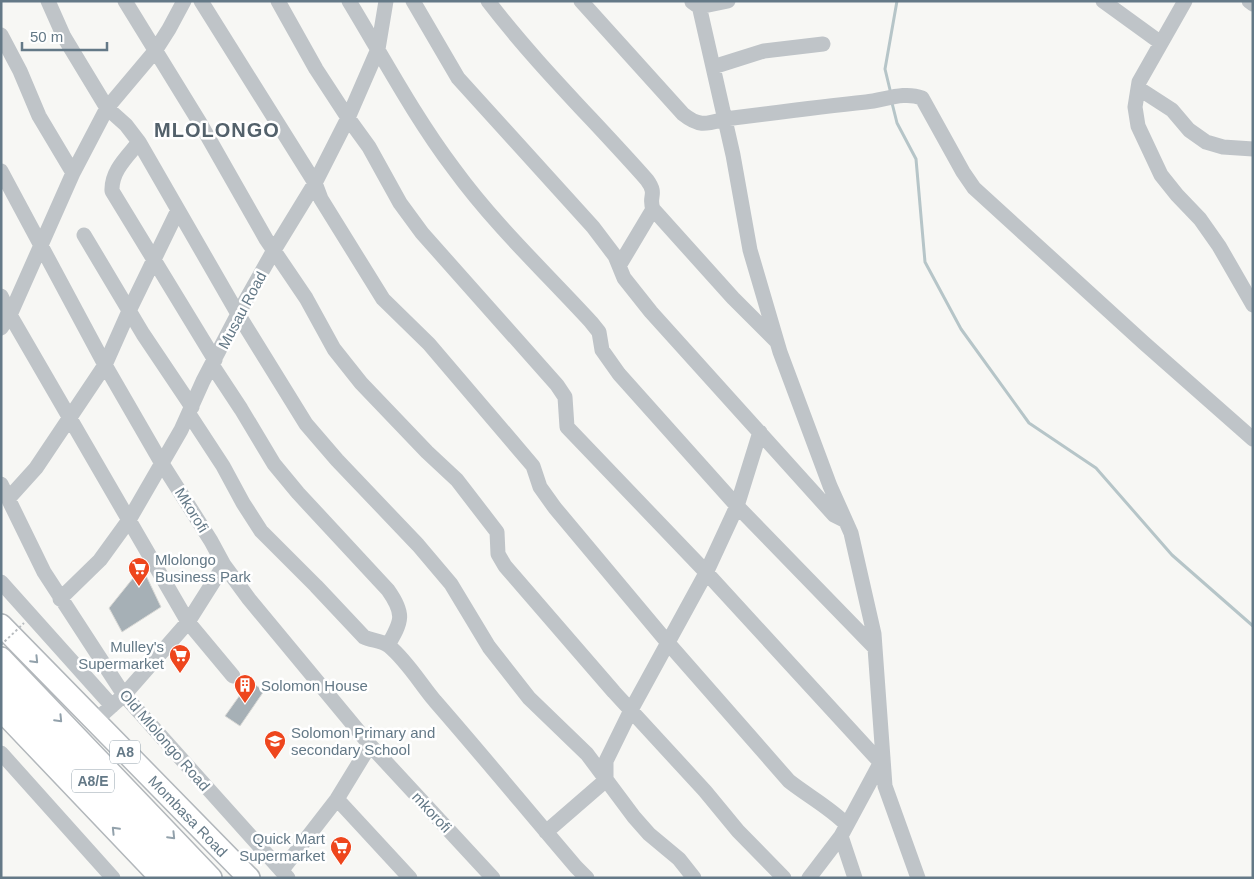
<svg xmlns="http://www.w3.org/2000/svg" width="1254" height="879" viewBox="0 0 1254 879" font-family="Helvetica,sans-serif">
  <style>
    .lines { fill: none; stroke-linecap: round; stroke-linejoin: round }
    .stream { stroke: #b6c5c8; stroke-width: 3 }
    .building { fill: #a6b0b6; stroke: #d9d9d6 }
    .highway-casing { stroke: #b2b7bb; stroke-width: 24 }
    .minor { stroke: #bfc4c8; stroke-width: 15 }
    .highway { stroke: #fff; stroke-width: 21 }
    .path-bridge { stroke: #b9bdc0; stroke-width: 2; stroke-dasharray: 2.5 2.5; stroke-linecap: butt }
    .oneway { stroke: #92a1ab }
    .labels { text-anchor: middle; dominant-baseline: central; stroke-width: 5; stroke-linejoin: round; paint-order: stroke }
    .shield { fill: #fff; stroke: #92a1ab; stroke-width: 1 }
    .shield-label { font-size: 14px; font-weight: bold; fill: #647987 }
    .street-label { font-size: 15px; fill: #647987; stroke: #fff }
    .poi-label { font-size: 15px; fill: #647987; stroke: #fff; text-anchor: start }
    .district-label { font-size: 20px; font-weight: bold; letter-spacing: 1px; fill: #53616b; stroke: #fff }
  </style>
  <rect width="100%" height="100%" fill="#f7f7f4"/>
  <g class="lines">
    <path class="stream" d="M891,94L885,69L897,1
      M892,103L897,123L916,159L925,262L961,329L1029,423L1096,468L1172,555L1253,626"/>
  </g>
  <path class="building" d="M142,567L161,607L122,632L109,608Z
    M250,681L264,691L240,726L225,716Z"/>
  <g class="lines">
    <g class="highway-casing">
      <path id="highway" d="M1,625L249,878
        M1,658L211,878
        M1,685L185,878
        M1,710L161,878"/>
    </g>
    <path class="minor" d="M48,1L64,37L107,108L126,125L139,142L238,314L306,424L337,460L418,545L451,584L489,647L529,698L587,754L634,817L649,834L679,859L694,878
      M125,1L200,123L266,239L306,298L334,349L361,383L427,452L457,480L497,532L498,554L505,566L614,692L705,791L738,831L784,878
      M201,1L315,183L321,199L383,299L429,344L533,466L540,487L555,508L668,643L789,781C808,796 829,807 846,824
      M278,1L316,69L348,118L369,147L400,203L422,233L557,385L565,397L567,427L703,569L880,762
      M349,1C383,57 414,116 454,169C494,224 545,272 591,322L599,332L602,350L619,374L737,506L875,648
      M413,1L458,78L593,227L615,256L624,278L651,312L834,515L844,520
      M488,1C537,65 594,120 647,180C658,195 648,196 653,209L733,298L776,341
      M581,1L683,114C699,127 706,124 725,119C772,113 819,107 866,102C885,100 904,91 922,98L963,172L974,188L1144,343L1253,439
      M698,1L733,155L750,250L780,352L830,486L851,533L874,634L885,786L918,878
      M1103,1L1161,43
      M1185,1L1139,82L1135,107L1138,126L1161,175L1177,195L1200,219L1219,246L1253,305
      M1249,1L1253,4
      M692,2L699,7L728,1
      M1,35L20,71L39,116L73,173
      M713,67L764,51L823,44
      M1138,88L1172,110L1189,130L1206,142L1223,147L1253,149
      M139,142C127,157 111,171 112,191L215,360
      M1,171L105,365L161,462L211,541L224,565L249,599L370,745L493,878
      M84,235L143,334L192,407
      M619,266L653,209
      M1,296L10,315L188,622L233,676
      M1,328L10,315L73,173L107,108L155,51L169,29L184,1
      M212,365L241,409L274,464L298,493L388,590C405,614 402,621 388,645
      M189,414L223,466L243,503L261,531L316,586L364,637C372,641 381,640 389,646C407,661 420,683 435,701C483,756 529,812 576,867L587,878
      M1,484L44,572L124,695L288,878
      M8,499L36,468L105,365L129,311L178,210
      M1,582L112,706
      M60,599L100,560L129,520L181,430L203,381L238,314L274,250L315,183L348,118L378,49L386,1
      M95,721L124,695L188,622L224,565
      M1,753L113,878
      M337,799L410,878
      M546,832L606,780V761L631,710L706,573L737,506L760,432
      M841,836L855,878
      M282,870L337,799L370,745
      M809,878L841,836L883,758"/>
    <use href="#highway" class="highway"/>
    <path class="path-bridge" d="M1,645L24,623"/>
  </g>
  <defs><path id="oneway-chevron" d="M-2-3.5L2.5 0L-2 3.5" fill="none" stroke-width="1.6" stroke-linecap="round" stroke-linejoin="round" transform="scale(1.25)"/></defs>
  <g class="oneway">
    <use href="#oneway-chevron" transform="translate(35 660) rotate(46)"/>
    <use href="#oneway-chevron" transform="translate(59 719) rotate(46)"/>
    <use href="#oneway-chevron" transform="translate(115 830) rotate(-134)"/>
    <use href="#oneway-chevron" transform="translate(172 836) rotate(46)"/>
  </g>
  <defs>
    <g id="supermarket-pin" transform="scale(1.125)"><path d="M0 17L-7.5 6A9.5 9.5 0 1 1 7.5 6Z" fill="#ee461d" stroke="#fff"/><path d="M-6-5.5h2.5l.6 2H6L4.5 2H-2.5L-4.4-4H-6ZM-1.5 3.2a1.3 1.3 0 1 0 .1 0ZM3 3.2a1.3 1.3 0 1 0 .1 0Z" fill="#fff"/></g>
    <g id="building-pin" transform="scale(1.125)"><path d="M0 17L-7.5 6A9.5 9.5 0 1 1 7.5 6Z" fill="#ee461d" stroke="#fff"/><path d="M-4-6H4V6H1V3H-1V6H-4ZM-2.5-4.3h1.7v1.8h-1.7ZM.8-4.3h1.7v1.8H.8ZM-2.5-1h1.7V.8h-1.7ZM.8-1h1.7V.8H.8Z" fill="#fff"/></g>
    <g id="school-pin" transform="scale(1.125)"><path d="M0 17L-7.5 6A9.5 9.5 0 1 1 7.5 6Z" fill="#ee461d" stroke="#fff"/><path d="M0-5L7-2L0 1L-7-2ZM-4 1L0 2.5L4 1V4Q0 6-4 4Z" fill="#fff"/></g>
  </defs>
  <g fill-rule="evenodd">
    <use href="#supermarket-pin" x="139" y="568"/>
    <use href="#supermarket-pin" x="180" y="655"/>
    <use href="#building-pin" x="245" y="685"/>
    <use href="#school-pin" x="275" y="741"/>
    <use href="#supermarket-pin" x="341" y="847"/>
  </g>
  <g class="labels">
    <g class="shield">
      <rect x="110" y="740.5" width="30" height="23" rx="4"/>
      <rect x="72" y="769.5" width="42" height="23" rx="4"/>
    </g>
    <g class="shield-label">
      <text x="125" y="752">A8</text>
      <text x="93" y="781">A8/E</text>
    </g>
    <g class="street-label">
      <text transform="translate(242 310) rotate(-62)">Musau Road</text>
      <text transform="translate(192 510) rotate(58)">Mkorofi</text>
      <text transform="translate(165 740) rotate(49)">Old Mlolongo Road</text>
      <text transform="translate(432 812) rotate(47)">mkorofi</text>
      <text transform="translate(188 816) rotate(46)">Mombasa Road</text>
    </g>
    <g class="poi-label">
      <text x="155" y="559">Mlolongo<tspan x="155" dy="17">Business Park</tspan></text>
      <text x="164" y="646" text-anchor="end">Mulley's<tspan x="164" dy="17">Supermarket</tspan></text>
      <text x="261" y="685">Solomon House</text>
      <text x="291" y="732">Solomon Primary and<tspan x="291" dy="17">secondary School</tspan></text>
      <text x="325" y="838" text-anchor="end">Quick Mart<tspan x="325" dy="17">Supermarket</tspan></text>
    </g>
    <g class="district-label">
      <text x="217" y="130">MLOLONGO</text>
    </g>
  </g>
  <rect width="1254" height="879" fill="none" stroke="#647987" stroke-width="5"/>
  <path d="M22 42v8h85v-8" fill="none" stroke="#647987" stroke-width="2.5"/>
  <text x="30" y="42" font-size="15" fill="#647987" stroke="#ffffff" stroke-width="4" paint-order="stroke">50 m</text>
</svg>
